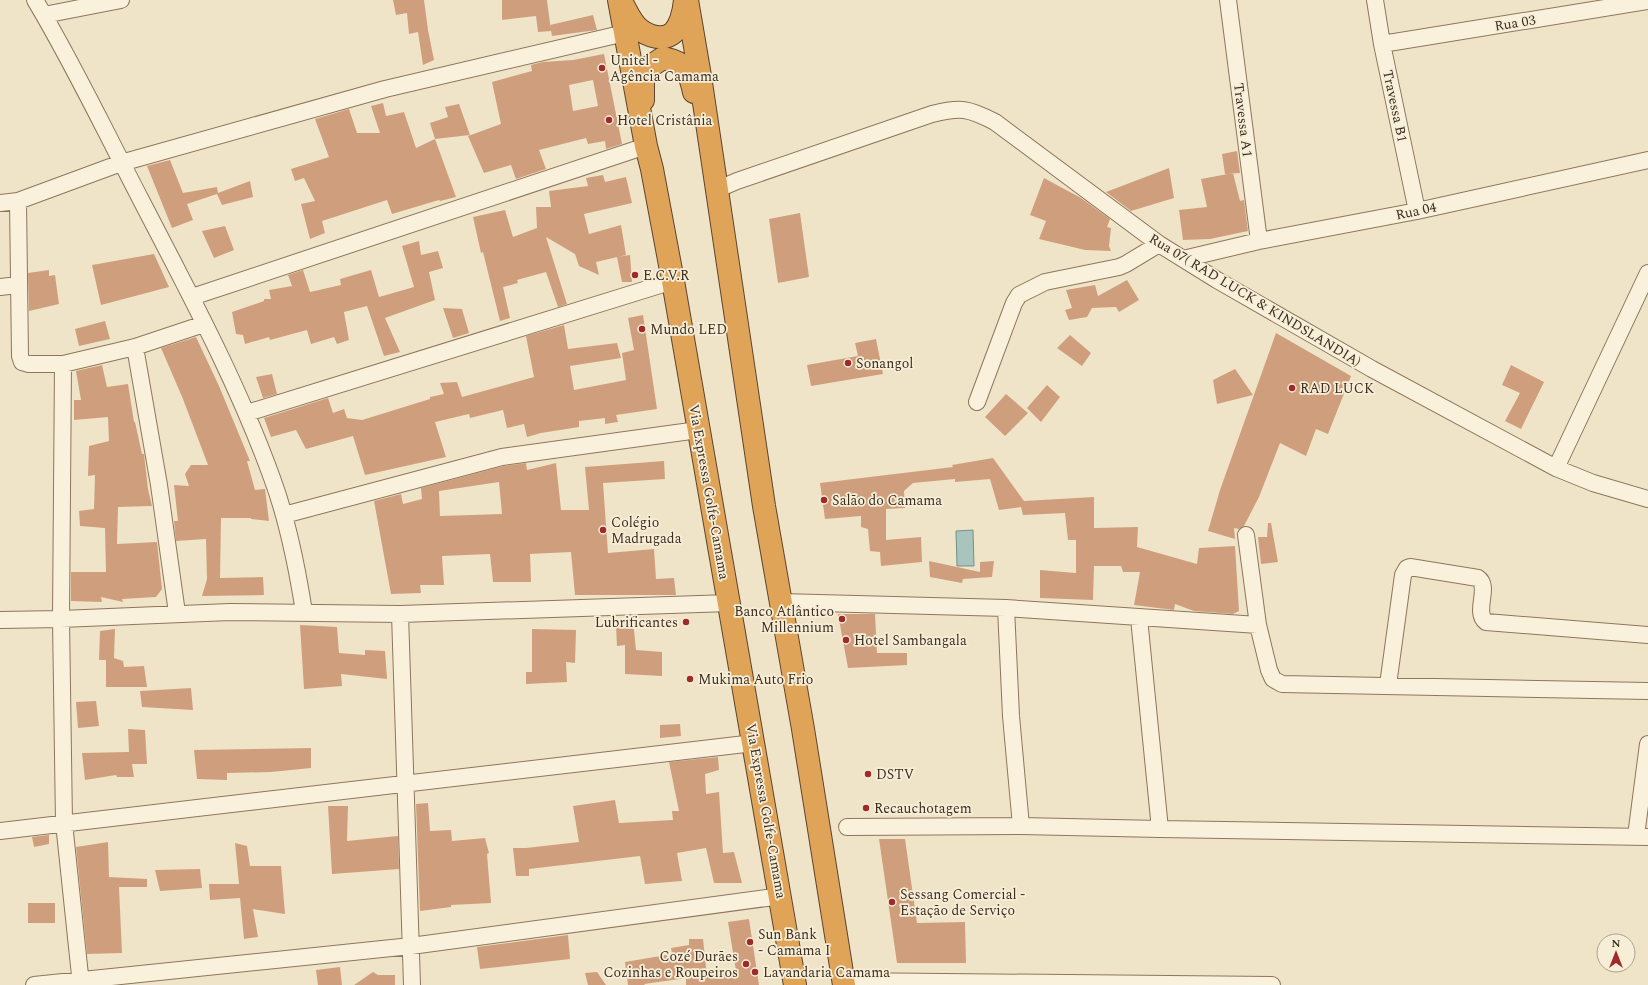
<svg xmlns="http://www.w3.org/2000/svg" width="1648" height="985" viewBox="0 0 1648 985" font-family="Spectral,serif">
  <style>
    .water { fill: #a9c4bc; stroke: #6f938a }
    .building { fill: #cf9f7d; fill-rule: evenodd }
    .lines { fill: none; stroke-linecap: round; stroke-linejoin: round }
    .minor-casing { stroke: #8d765c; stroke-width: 18 }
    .highway-casing { stroke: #5b4430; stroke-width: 24 }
    .minor { stroke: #faf1dc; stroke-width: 16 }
    .highway { stroke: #e0a458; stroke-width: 22 }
    .poi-dot { fill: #9e2a2b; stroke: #f7eed8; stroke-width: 1.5 }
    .labels { text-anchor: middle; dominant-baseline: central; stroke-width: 3.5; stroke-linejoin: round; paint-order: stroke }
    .street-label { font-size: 14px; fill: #3d2e20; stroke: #f7eed8 }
    .poi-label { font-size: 14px; fill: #3d2e20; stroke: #f7eed8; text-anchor: start }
  </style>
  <rect width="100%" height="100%" fill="#f0e4c8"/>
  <path class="water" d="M973,530L974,566H957L956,531Z"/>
  <path class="building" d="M393,0H424L428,30L434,60L423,65L418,32L409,34L407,13L396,15Z
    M502,0H547L551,31L538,32L536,16L502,20Z
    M593,15L597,30L552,36L550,25Z
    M604,54L622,144L606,149L605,141L588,144L586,138L539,150L546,169L516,179L511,165L484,173L468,136L501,124L492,82L532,71L531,65L543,62L573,60ZM593,80L598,106L573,111L569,85Z
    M383,103L386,116L404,112L416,148L435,139L456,197L440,201L439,200L392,214L387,200L322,221L325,233L310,239L301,204L315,201L304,178L295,181L291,169L329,157L315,119L349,109L357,133H380L371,106Z
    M459,104L470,135L435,139L430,123L448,117L445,107Z
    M1237,151L1240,173L1225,174L1222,154Z
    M170,160L183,193L217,187L218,193L250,181L253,197L222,205L217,194L187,204L193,220L172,228L147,166Z
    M1169,168L1174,198L1131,211L1106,192Z
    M1233,173L1240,201L1244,200L1248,231L1210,239L1183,240L1179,210L1207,207L1201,179Z
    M603,175L605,182L626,177L632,203L584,214L589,234L621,225L626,255L596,262L599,275L579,266L575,254L546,237L567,304L558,307L546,272L517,280L518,283L503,287L510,318L500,321L483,252L481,253L473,217L505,210L513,237L537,228L536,207H551L549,191L588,186L586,178Z
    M1044,178L1081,198L1110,219L1107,227L1111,228L1109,246L1111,251L1085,250L1039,239L1046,221L1030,215Z
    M800,213L809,277L778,283L769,219Z
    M225,226L234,250L214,258L202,231Z
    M419,241L421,255L438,251L443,268L429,272L435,300L385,318L400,352L384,356L367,306L344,312L349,340L337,344L334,337L311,344L307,330L270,340L269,337L245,344L243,335L236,334L232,312L264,301V299H271L269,290L292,286L288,275L303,270L310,292L341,285L340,279L371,270L379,297L414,287L402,246Z
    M154,254L169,287L101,305L92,265Z
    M630,255L632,282H622L617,257Z
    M49,270V276L55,275L59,304L29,311L28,273Z
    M1127,280L1139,300L1119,312L1116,307L1092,308L1087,317L1069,320L1065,310L1072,308L1066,290L1095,285L1098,296Z
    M443,308L462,309L469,333L453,338Z
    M643,315L657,409L616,415L618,422L605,424V418L579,421V427L541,433L527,437L524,424L507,428L503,410L470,418L469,414L435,422L446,457L365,475L353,436L306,449L296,430L271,437L264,418L328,398L333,413L344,409L347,418L362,420L430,399V397L444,394L440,383L457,382L462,397L534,377L526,336L564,325L568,349L617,343L621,358L570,366L574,390L626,380L622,353L634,350L628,318Z
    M105,321L110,339L79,346L75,329Z
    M1276,333L1351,376L1328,434L1316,429L1306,456L1280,443L1259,497L1244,526L1239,529L1234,528L1235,539L1208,531L1220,490Z
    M1070,335L1091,353L1082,366L1057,348Z
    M196,337L219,386L250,461H247L255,490L265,489L269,521L251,519V518H221L220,578L263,577L264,595L202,596L207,579L206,539L176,541L174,521H178L174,485L189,486L185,474L191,465H208L183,399L161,348Z
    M876,339L883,374L811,386L807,365L858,356L855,343Z
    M102,365L107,387L128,384L134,422H135L142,454H144L148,489L152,506L118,507L117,544L157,542L162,589L156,597L122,599L123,602L101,597L102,602L71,601V572H106L105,528L80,526L79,511L94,509L95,475L88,476L89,446L109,441L108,417L74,420V400H81L76,371Z
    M1511,365L1544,382L1521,429L1505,421L1520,393L1502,385Z
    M1235,369L1253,395L1217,404L1213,380Z
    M272,374L277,394L263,398L256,377Z
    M1047,385L1060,397L1041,422L1027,408Z
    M1006,394L1028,413L1005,436L985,417Z
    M993,458L1024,501L1094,497V528L1138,527L1137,547L1197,564L1199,548L1235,546L1239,611L1233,614L1194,611L1175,604L1174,610L1134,605L1140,572H1123L1121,566H1094L1093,600L1040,598V570L1076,573V540H1068L1065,513L1023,515L1021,507L999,510L990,479L955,482V479L913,483L904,491L905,508L886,509V540L921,537L922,562L881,566L880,552L870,551L868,529L861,527V516L825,519L820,483L953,467L952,465Z
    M664,461L665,479L603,483L608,553L654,549L656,579L674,578L676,595H575L571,552L530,554L531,582H493L490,554L442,556L444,585H420L421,593L391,594L374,501L401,494L403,504L422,499L421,488L504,466L526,463L527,470L556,463L561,510H589L585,467ZM499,482L502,514L440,516L439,491Z
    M1268,523H1271L1278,562L1261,564L1258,537H1267Z
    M929,561L980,572V562L994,561L992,577L963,579L962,583L930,577Z
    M838,614H875L877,653H907V665L848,668Z
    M626,620H633L636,650L662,652V676L625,674V645L617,646L616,626H626Z
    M300,625L337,627L339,653L365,655V650L385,651L387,679L341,674L342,686L304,689Z
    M115,629L114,658L123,661L124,667L144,666L147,687H106V660H99L100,631Z
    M532,629L576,630L575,663L566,662L567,682L526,684V672H532Z
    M191,688L193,710L142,707L140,691Z
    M96,701L99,726L78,728L76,702Z
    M680,724L681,736L660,738V725Z
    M128,729L145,730L147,764H132L134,777H117L116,775L85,780L82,753L129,752Z
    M311,748V768L271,772L227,773V780L197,779L194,750Z
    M718,757L719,770L705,774L706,794L719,792L723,853L734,852L742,883H714L706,848L677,853L682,881L645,884L640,856L529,869V876H516L513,848H526L579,842L573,806L615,800L619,823L673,820L672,811H679L669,762Z
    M428,803L430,831L451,830L452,841L485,838L489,853L487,854L491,903L451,905V907L420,911L416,804Z
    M328,806H348L347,841L398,836L399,869L332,874Z
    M49,835V844L34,847L32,837Z
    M879,839H905L917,923L965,922L966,963H897Z
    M108,842L109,877L147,879V887H119L122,953L87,954L76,847Z
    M235,843L247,846L250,866H281L285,914L253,909L258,937L244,939L240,898L210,900L209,884H239Z
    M200,869L202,888L160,891L155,870Z
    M28,903H55V923H28Z
    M749,919L759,985H686V979L694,977L644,984L645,985H628L625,962L672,954L671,948L689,945V939H703L707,976L736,971L728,922Z
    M568,935L570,959L480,969L477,947Z
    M340,967L342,985H318L316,970Z
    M373,972L378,975H395V985H354Z
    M597,972L606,985H588L585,973Z"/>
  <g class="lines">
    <g class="minor-casing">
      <path id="minor" d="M35,0C74,65 106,133 141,200C188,291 237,381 272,478C288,521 297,567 304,612
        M1228,0L1259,241
        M1375,0L1382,44L1417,211
        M44,15L121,0
        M1382,44L1648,1
        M716,190L737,181L932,114C961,107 968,108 995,122L1159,244L1217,280L1372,369L1556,468L1593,483L1648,499
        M18,201L20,356L22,362L29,364H63L135,347L204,324
        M0,203L18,201L121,163L385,89L625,33
        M1183,259L1259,241L1417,211L1648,160
        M0,287L18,285
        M192,297L646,146
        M135,347L159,485L177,613
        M63,364L61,619L64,823L81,985
        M977,402L1014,303L1019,295L1045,282L1119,267L1126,264L1159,244
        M247,413L673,281
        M1556,468L1648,273
        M284,515L502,457L698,430
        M1246,535L1258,625L1269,670L1273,679L1282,684L1648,691
        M781,602L1006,608L1258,625
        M1006,608L1011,716L1021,826
        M400,614L412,985
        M1139,618L1160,829
        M0,620L61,619L230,612L400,614L729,603
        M1388,685L1403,575L1407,568L1410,567L1478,578C1491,587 1473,612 1486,622L1648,635
        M847,827L1021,826L1160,829L1648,837
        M0,831L754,743
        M1636,836L1648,744
        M843,981L1272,985
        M34,985L411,946L781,896"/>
    </g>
    <g class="highway-casing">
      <path id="highway" d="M619,0L646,146L652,169L673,281L795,985
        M687,0L700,76L764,506L803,729L844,985
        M623,5C627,12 631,22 638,28C647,36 664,42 674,32C681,24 684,10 685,0
        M643,100V79L649,67L663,58C687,63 689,70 694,92"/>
    </g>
    <use href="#minor" class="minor"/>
    <use href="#highway" class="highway"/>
  </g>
  <g class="poi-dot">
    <circle cx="602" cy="68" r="4"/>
    <circle cx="609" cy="120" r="4"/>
    <circle cx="635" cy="275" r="4"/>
    <circle cx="642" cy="329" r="4"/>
    <circle cx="848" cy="363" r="4"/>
    <circle cx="1292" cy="388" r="4"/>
    <circle cx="824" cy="500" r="4"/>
    <circle cx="603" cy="530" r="4"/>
    <circle cx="842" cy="619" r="4"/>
    <circle cx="686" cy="622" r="4"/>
    <circle cx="846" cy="640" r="4"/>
    <circle cx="690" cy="679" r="4"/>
    <circle cx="868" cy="774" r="4"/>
    <circle cx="866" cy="808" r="4"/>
    <circle cx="892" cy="902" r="4"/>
    <circle cx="750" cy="942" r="4"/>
    <circle cx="746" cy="964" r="4"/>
    <circle cx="755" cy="972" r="4"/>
  </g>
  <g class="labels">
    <g class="street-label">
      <text transform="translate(1515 23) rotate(-9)">Rua 03</text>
      <text transform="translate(1395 106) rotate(78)">Travessa B1</text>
      <text transform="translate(1243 120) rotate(83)">Travessa A1</text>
      <text transform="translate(1416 211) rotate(-12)">Rua 04</text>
      <text transform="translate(1255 300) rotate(31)">Rua 07( RAD LUCK &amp; KINDSLANDIA)</text>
      <text transform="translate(709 492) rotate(80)">Via Expressa Golfe-Camama</text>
      <text transform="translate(766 811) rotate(80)">Via Expressa Golfe-Camama</text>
    </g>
    <g class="poi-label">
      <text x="610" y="60">Unitel -<tspan x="610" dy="16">Agência Camama</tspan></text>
      <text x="617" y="120">Hotel Cristânia</text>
      <text x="643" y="275">E.C.V.R</text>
      <text x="650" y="329">Mundo LED</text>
      <text x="856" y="363">Sonangol</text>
      <text x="1300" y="388">RAD LUCK</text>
      <text x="832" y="500">Salão do Camama</text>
      <text x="611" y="522">Colégio<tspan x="611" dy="16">Madrugada</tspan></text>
      <text x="834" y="611" text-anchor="end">Banco Atlântico<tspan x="834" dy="16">Millennium</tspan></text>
      <text x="678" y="622" text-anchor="end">Lubrificantes</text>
      <text x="854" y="640">Hotel Sambangala</text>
      <text x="698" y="679">Mukima Auto Frio</text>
      <text x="876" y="774">DSTV</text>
      <text x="874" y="808">Recauchotagem</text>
      <text x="900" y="894">Sessang Comercial -<tspan x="900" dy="16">Estação de Serviço</tspan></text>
      <text x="758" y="934">Sun Bank<tspan x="758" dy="16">- Camama I</tspan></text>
      <text x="738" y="956" text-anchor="end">Cozé Durães<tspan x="738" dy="16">Cozinhas e Roupeiros</tspan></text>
      <text x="763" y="972">Lavandaria Camama</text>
    </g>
  </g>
  <g transform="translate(1616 953)"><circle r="19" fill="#f7eed8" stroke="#ada18e"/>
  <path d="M0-3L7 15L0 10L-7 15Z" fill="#9e2a2b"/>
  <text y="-6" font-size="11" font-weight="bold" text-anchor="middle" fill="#3d2e20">N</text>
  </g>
</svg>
